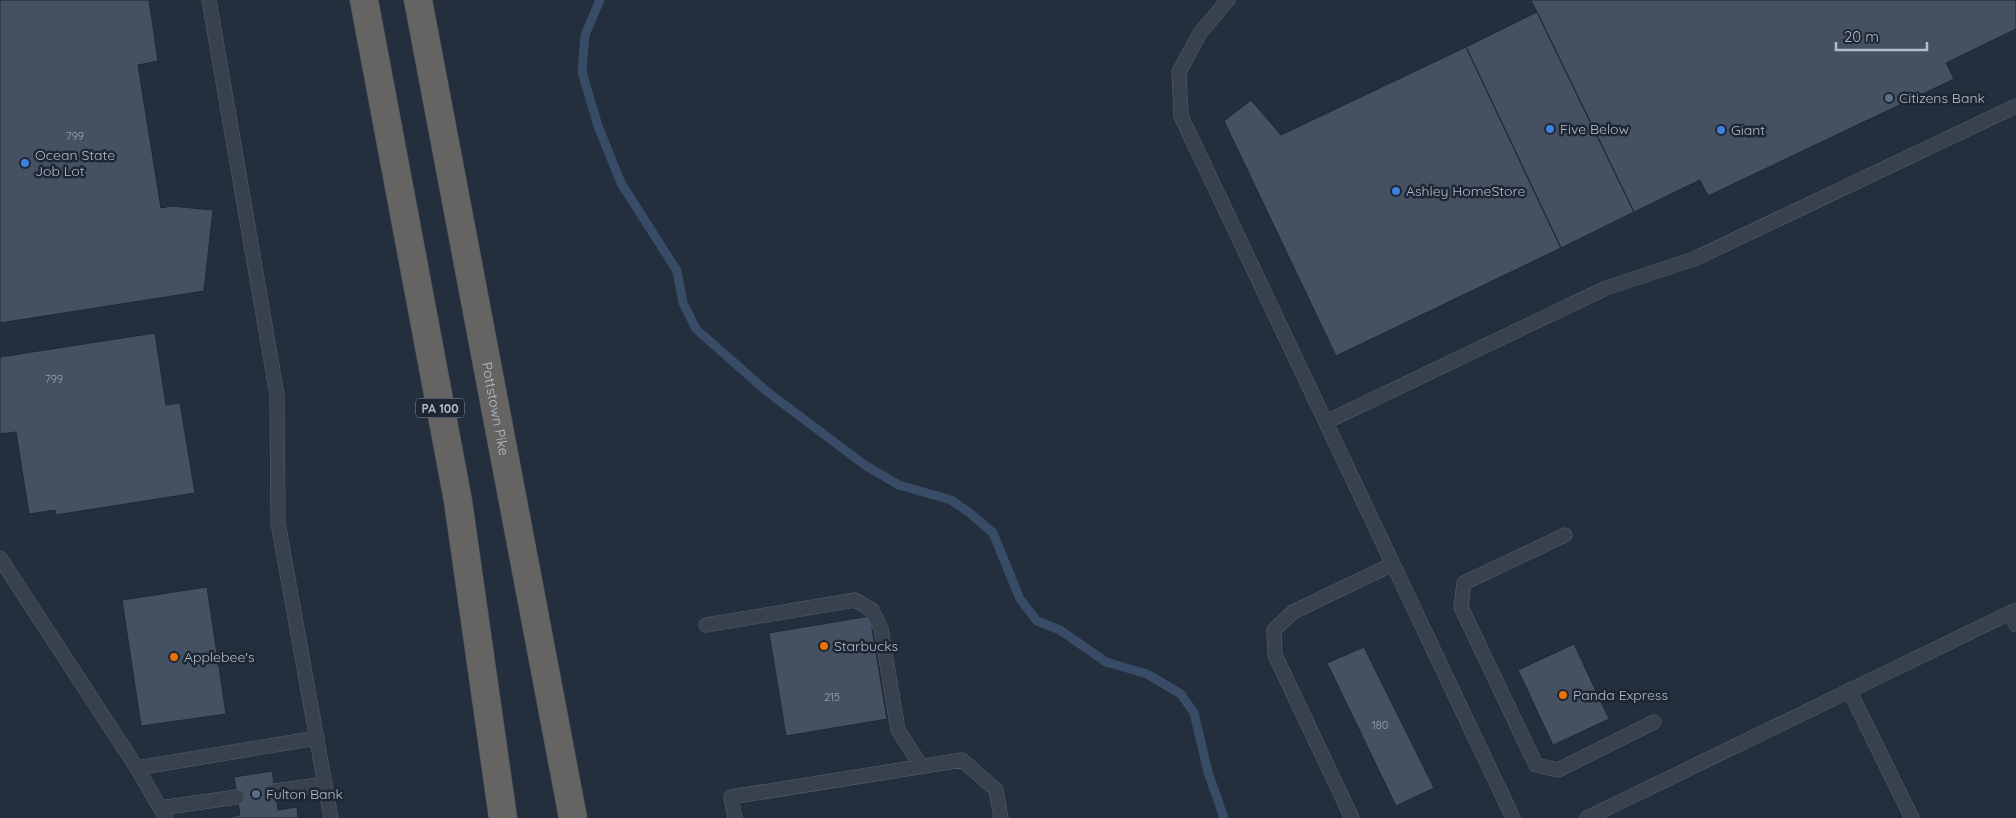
<svg xmlns="http://www.w3.org/2000/svg" width="2016" height="818" viewBox="0 0 2016 818" font-family="Quicksand,sans-serif">
  <style>
    .lines { fill: none; stroke-linecap: round; stroke-linejoin: round }
    .stream { stroke: #394c67; stroke-width: 9 }
    .building { fill: #455162; stroke: #1f2835 }
    .service-casing { stroke: #565f6c; stroke-width: 15 }
    .trunk-casing { stroke: #434c59; stroke-width: 29 }
    .service { stroke: #38414e; stroke-width: 14 }
    .trunk { stroke: #656462; stroke-width: 28 }
    .service-dot { fill: #5c6f8a; stroke: #1d2633; stroke-width: 2 }
    .shop-dot { fill: #3f7fe0; stroke: #1d2633; stroke-width: 2 }
    .food-dot { fill: #e8710a; stroke: #1d2633; stroke-width: 2 }
    .labels { text-anchor: middle; dominant-baseline: central; stroke-width: 5; stroke-linejoin: round; paint-order: stroke }
    .number-label { font-size: 11px; fill: #98a1af }
    .shield { fill: #1d2633; stroke: #878f9c; stroke-width: 1 }
    .shield-label { font-size: 12px; font-weight: bold; fill: #b4bcc9 }
    .poi-label { font-size: 14px; fill: #b4bcc9; stroke: #1d2633; text-anchor: start }
    .street-label { font-size: 14px; fill: #b4bcc9; stroke: #1d2633 }
  </style>
  <rect width="100%" height="100%" fill="#242f3e"/>
  <g class="lines">
    <path class="stream" d="M600,0L585,35L582,72L598,126L621,183L677,271L683,303L696,329L765,390L866,466L899,485L951,500L970,513L993,533L1020,599L1037,621L1060,630L1106,662L1147,674L1181,694L1194,713L1208,772L1224,818"/>
  </g>
  <path class="building" d="M0,0H149L158,61L138,65L161,208L171,206L213,210L204,291L0,323Z
    M1531,0H2016V29L1946,63L1954,79L1708,196L1700,180L1634,212Z
    M1537,12L1634,212L1561,248L1466,47Z
    M1466,47L1561,248L1336,356L1224,121L1251,100L1281,135Z
    M155,333L166,405L180,403L195,493L56,515L55,510L29,514L16,432L0,434V357Z
    M207,587L226,714L141,726L122,600Z
    M870,616L887,719L786,736L769,633Z
    M1574,644L1609,719L1553,745L1518,670Z
    M1364,647L1434,788L1396,806L1327,663Z
    M272,771L278,810L297,807L298,818H224L240,815L234,777Z"/>
  <g class="lines">
    <g class="service-casing">
      <path id="service" d="M209,0L277,395L278,523L331,818
        M1228,0L1200,33L1179,72L1181,116L1513,818
        M1326,422L1606,288L1694,259L2016,106
        M1565,535L1464,583L1461,607L1536,765L1558,770L1654,722
        M0,558L137,768
        M2010,613L2016,625
        M706,625L855,600L872,610L881,629L898,730L921,766
        M1849,690L1912,818
        M275,791L325,784
        M160,808L237,797
        M166,818L137,768L317,738
        M735,818L731,797L962,760L996,790L1001,818
        M1352,818L1275,655L1274,630L1293,612L1393,564
        M1587,818L2016,610"/>
    </g>
    <g class="trunk-casing">
      <g id="trunk">
        <path d="M364,0L458,501L503,818"/>
        <path id="s1" d="M418,0L573,818"/>
      </g>
    </g>
    <use href="#service" class="service"/>
    <use href="#trunk" class="trunk"/>
  </g>
  <g class="service-dot">
    <circle cx="1889" cy="98" r="5"/>
    <circle cx="256" cy="794" r="5"/>
  </g>
  <g class="shop-dot">
    <circle cx="1550" cy="129" r="5"/>
    <circle cx="1721" cy="130" r="5"/>
    <circle cx="25" cy="163" r="5"/>
    <circle cx="1396" cy="191" r="5"/>
  </g>
  <g class="food-dot">
    <circle cx="824" cy="646" r="5"/>
    <circle cx="174" cy="657" r="5"/>
    <circle cx="1563" cy="695" r="5"/>
  </g>
  <g class="labels">
    <g class="number-label">
      <text x="75" y="136">799</text>
      <text x="54" y="379">799</text>
      <text x="832" y="697">215</text>
      <text x="1380" y="725">180</text>
    </g>
    <rect class="shield" x="416" y="398.5" width="48" height="19" rx="4"/>
    <g class="shield-label">
      <text x="440" y="408">PA 100</text>
    </g>
    <g class="poi-label">
      <text x="1899" y="98">Citizens Bank</text>
      <text x="1560" y="129">Five Below</text>
      <text x="1731" y="130">Giant</text>
      <text x="35" y="155">Ocean State<tspan x="35" dy="16">Job Lot</tspan></text>
      <text x="1406" y="191">Ashley HomeStore</text>
      <text x="834" y="646">Starbucks</text>
      <text x="184" y="657">Applebee's</text>
      <text x="1573" y="695">Panda Express</text>
      <text x="266" y="794">Fulton Bank</text>
    </g>
    <g class="street-label">
      <text stroke="none"><textPath href="#s1" startOffset="416">Pottstown Pike</textPath></text>
    </g>
  </g>
  <path d="M1836 42v8h91v-8" fill="none" stroke="#b4bcc9" stroke-width="2.5"/>
  <text x="1844" y="42" font-size="15" fill="#b4bcc9" stroke="#1d2633" stroke-width="4" paint-order="stroke">20 m</text>
</svg>
